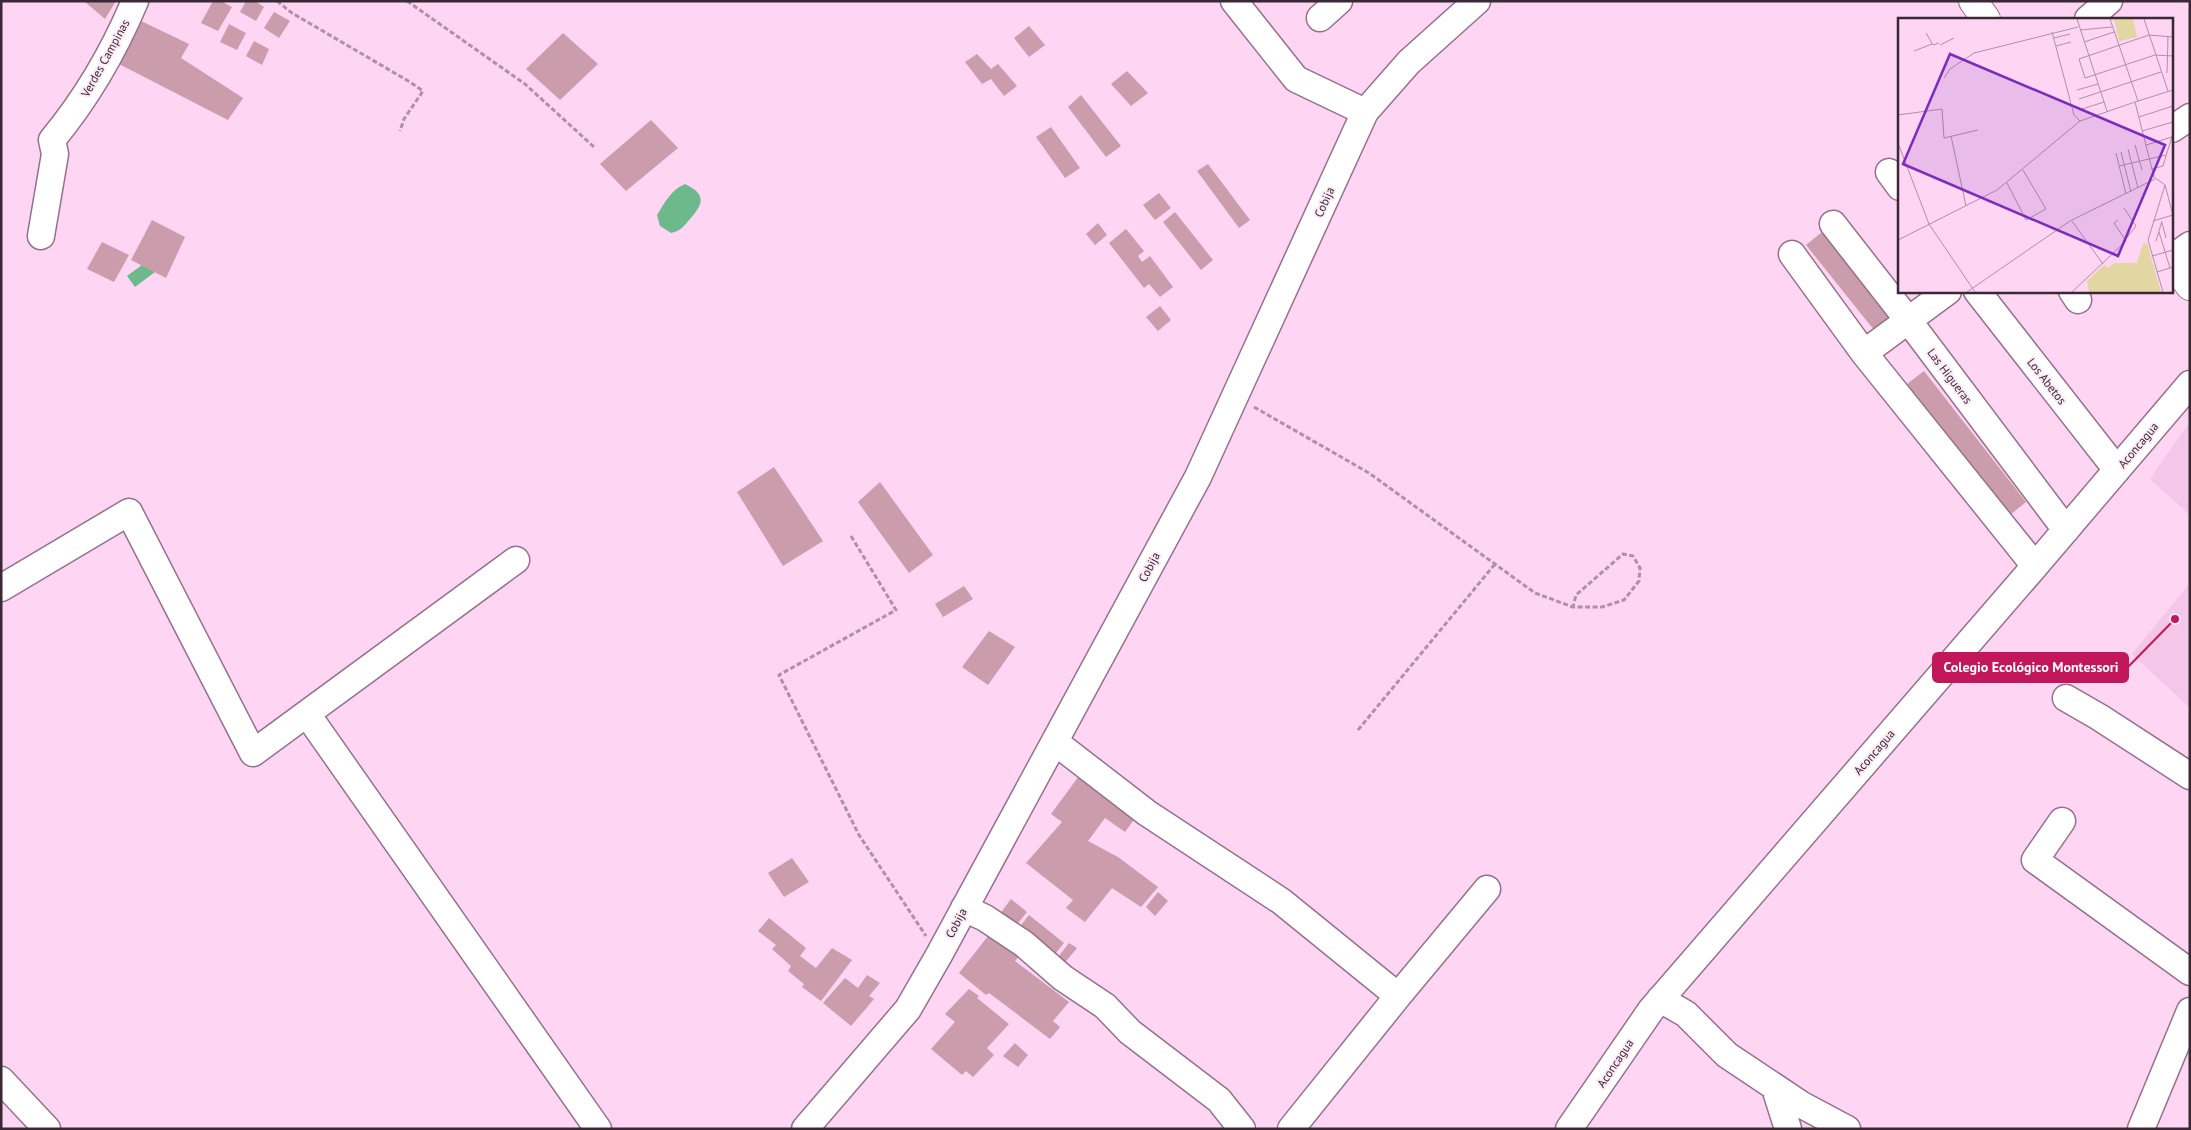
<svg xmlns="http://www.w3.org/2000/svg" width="2191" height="1130" viewBox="0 0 2191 1130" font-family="'PT Sans',sans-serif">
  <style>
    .built { fill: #f4c6e7 }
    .water { fill: #6db98b }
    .building { fill: #ca9cac }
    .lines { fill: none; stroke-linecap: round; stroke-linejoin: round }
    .minor-casing { stroke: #95718c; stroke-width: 29 }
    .major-casing { stroke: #95718c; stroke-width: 30 }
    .path { stroke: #af91a7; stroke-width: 3; stroke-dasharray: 5 2.5; stroke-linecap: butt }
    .minor { stroke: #fff; stroke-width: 26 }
    .major { stroke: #fff; stroke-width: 28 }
    .labels { text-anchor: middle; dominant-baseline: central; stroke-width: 4; stroke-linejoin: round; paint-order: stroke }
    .street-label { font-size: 12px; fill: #382934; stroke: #fcebf7 }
    .inset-road { fill: none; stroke: #af90a7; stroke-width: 1 }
    .view { fill: #7b2cbf; fill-opacity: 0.15; stroke: #7b2cbf; stroke-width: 2.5 }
    .inset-edge { fill: none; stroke: #382934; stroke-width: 2.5 }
    .leader { fill: none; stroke: #c2185b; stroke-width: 2 }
    .callout-dot { fill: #c2185b; stroke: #fcebf7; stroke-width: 2 }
    .callout { fill: #c2185b; stroke: #c2185b; stroke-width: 2 }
    .callout-label { font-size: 14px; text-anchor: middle; font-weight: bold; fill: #fff }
  </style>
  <rect width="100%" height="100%" fill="#fed5f3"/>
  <path class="built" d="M2190,421V515L2150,479Z
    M2190,583V708L2132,654Z"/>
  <path class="water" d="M685,184C706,194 704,203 690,219C684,226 681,231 671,233L660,226L657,215C665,202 671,190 685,184Z
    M142,265L155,272L135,287L127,276Z"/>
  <path class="building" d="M84,1H116L105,19Z
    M213,1H221L232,7L218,31L201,23Z
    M246,1H255L264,7L256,21L240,12Z
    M274,12L290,21L279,38L264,28Z
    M141,21L189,44L181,58L243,98L228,120L115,62Z
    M229,24L246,33L237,50L220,42Z
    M1029,26L1045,45L1029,57L1014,38Z
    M563,33L598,64L560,100L526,69Z
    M254,41L269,49L262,65L246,56Z
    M977,54L991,69L998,64L1017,86L1004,96L991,79L982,84L965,62Z
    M1127,71L1148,93L1131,106L1111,84Z
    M1081,95L1121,146L1106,157L1068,107Z
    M651,120L678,148L626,191L600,164Z
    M1051,127L1080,168L1065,178L1036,137Z
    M1208,164L1250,220L1239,228L1197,171Z
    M1159,193L1171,208L1155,220L1143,205Z
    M1175,212L1213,260L1201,270L1163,222Z
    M152,220L185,237L166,278L131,260Z
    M1098,223L1107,235L1095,245L1086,234Z
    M1126,229L1144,251L1138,256L1142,262L1150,256L1173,287L1160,297L1149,284L1144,288L1109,243Z
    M1822,232L1890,318L1874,330L1806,245Z
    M102,242L129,255L114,282L87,269Z
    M1160,306L1171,320L1158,331L1146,317Z
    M1924,371L2026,502L2010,515L1907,384Z
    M774,467L823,541L783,566L737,492Z
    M880,482L933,555L909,573L858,502Z
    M964,586L973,599L943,617L935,604Z
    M989,631L1015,647L988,685L962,667Z
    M1079,776L1136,817L1125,832L1105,818L1088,841L1118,857L1158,887L1141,907L1112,888L1085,922L1066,908L1073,900L1026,863L1062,822L1051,814Z
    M792,858L809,882L784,897L768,873Z
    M1158,892L1168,901L1155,916L1146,907Z
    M1011,899L1027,912L1015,927L999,915Z
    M1029,915L1064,943L1055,954L1021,925Z
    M769,918L806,948L800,956L816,968L832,948L852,960L821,1001L802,987L804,984L788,971L791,966L772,949L776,945L758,931Z
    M992,931L1021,954L1015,961L1069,1002L1053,1021L1060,1027L1050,1039L989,993L986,995L959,973Z
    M1069,943L1077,948L1062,966L1055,961Z
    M867,975L880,983L869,996L874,999L851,1026L823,1003L845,978L858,988Z
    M969,989L979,996L977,998L1009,1024L987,1048L994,1055L973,1077L966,1071L962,1075L931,1049L955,1022L945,1014Z
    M1015,1043L1028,1055L1018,1067L1003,1056Z"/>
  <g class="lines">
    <g class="minor-casing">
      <path id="minor" d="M1234,1L1296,79L1365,112
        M1320,18L1339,1
        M2088,19L2109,1
        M2172,129L2190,117
        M1889,172L1900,187
        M1833,224L1908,320L2066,530
        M41,236L55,154L52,140C86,99 114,51 135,1
        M1792,254L1864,353L2035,566
        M2172,258L2190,245
        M1977,291L2117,470
        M2072,291L2078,300
        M1864,353L1948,291
        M1,588L129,512L253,753L516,560
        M2066,698L2099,717L2190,776
        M307,714L598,1129
        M1055,742L1147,813L1281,901L1398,996L1291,1129
        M2062,821L2035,860L2190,972
        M964,908L985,918L1024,944L1063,978L1105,1006L1130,1032L1219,1100L1242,1129
        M1398,996L1487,889
        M1660,999L1686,1014L1727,1055L1802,1105L1847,1129
        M1,1080L47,1129
        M1775,1088L1788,1129
        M805,1129L908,1009L939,955L1198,477L1365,112L1409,62L1477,1
        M1569,1129L1651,1010L2035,566L2190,384
        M2141,1129L2190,1011"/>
    </g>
    <g class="major-casing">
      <path id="major" d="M1973,1L1986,19
        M2172,263L2190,286"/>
    </g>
    <path class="path" d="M277,1L292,13L410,82L423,91L404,119L400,131
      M407,1L525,84L594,147
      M1254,407L1369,473L1535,593L1573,607H1602L1624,600L1639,581L1640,568L1633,556L1623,554L1576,595L1573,607
      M851,536L896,610L779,675L859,835L926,936
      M1358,730L1495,564"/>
    <use href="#minor" class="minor"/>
    <use href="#major" class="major"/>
  </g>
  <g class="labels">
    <g class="street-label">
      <text transform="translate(105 58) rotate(-61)">Verdes Campinas</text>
      <text transform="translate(1324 202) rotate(-66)">Cobija</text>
      <text transform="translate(1950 376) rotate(53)">Las Higueras</text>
      <text transform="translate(2047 381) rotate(52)">Los Abetos</text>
      <text transform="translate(2138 445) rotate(-50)">Aconcagua</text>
      <text transform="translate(1149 567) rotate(-62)">Cobija</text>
      <text transform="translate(1874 752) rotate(-49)">Aconcagua</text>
      <text transform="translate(956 923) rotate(-62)">Cobija</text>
      <text transform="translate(1615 1063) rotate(-56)">Aconcagua</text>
    </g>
  </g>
  <g transform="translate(1898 18)">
    <rect width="275" height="275" fill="#fed5f3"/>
    <path d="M216,1H235L239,19L221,23ZM249,225L263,274H191L189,263L206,247L210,250L216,245H239L245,226Z" fill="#e2d6a2"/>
    <path class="inset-road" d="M179,1L209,93M212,1L240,83M246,1L270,73M182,12L214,9M154,14L176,97L182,103M28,15L35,27L41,25M275,19L251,17L181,41L187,60L257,37L275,38M156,20L172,16M186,24L216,14M42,27L56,20M158,28L173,24M16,33L34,26M269,55L270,19M46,60L52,51L76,35L180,9M179,72L200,66M275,72L237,84L256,159L267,167L275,197M181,81L263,54M181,92L206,84M0,97L44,91L46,120L80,112M241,99L275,88M244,113L275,104M53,118L68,188M0,125L31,206L77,274M237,127L244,152M248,127L274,119M230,131L240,170M223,134L233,174M218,135L228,176M221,148L268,137M254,151L265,148L275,115M109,165L128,202L148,191L125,152M226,190L238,208L227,222M174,203L205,246M255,203L275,197M264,205L268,220M261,214L272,250M0,222L99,172L182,103L237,84M258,223L264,203M254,238L275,232M259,254L275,249M69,274L172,203L257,161M174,274L228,223L216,205L220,202M265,274L250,222L267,167"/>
    <path class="view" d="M52,36L267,127L220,238L5,146Z"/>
    <rect width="275" height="275" class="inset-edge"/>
  </g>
  <path class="leader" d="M2175 619L2128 667"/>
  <circle class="callout-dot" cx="2175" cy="619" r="5"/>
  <rect class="callout" x="1933" y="653" width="195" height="29" rx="5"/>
  <g class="callout-label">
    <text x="2031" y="672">Colegio Ecológico Montessori</text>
  </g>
  <rect width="2191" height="1130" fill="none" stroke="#382934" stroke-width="5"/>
</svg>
